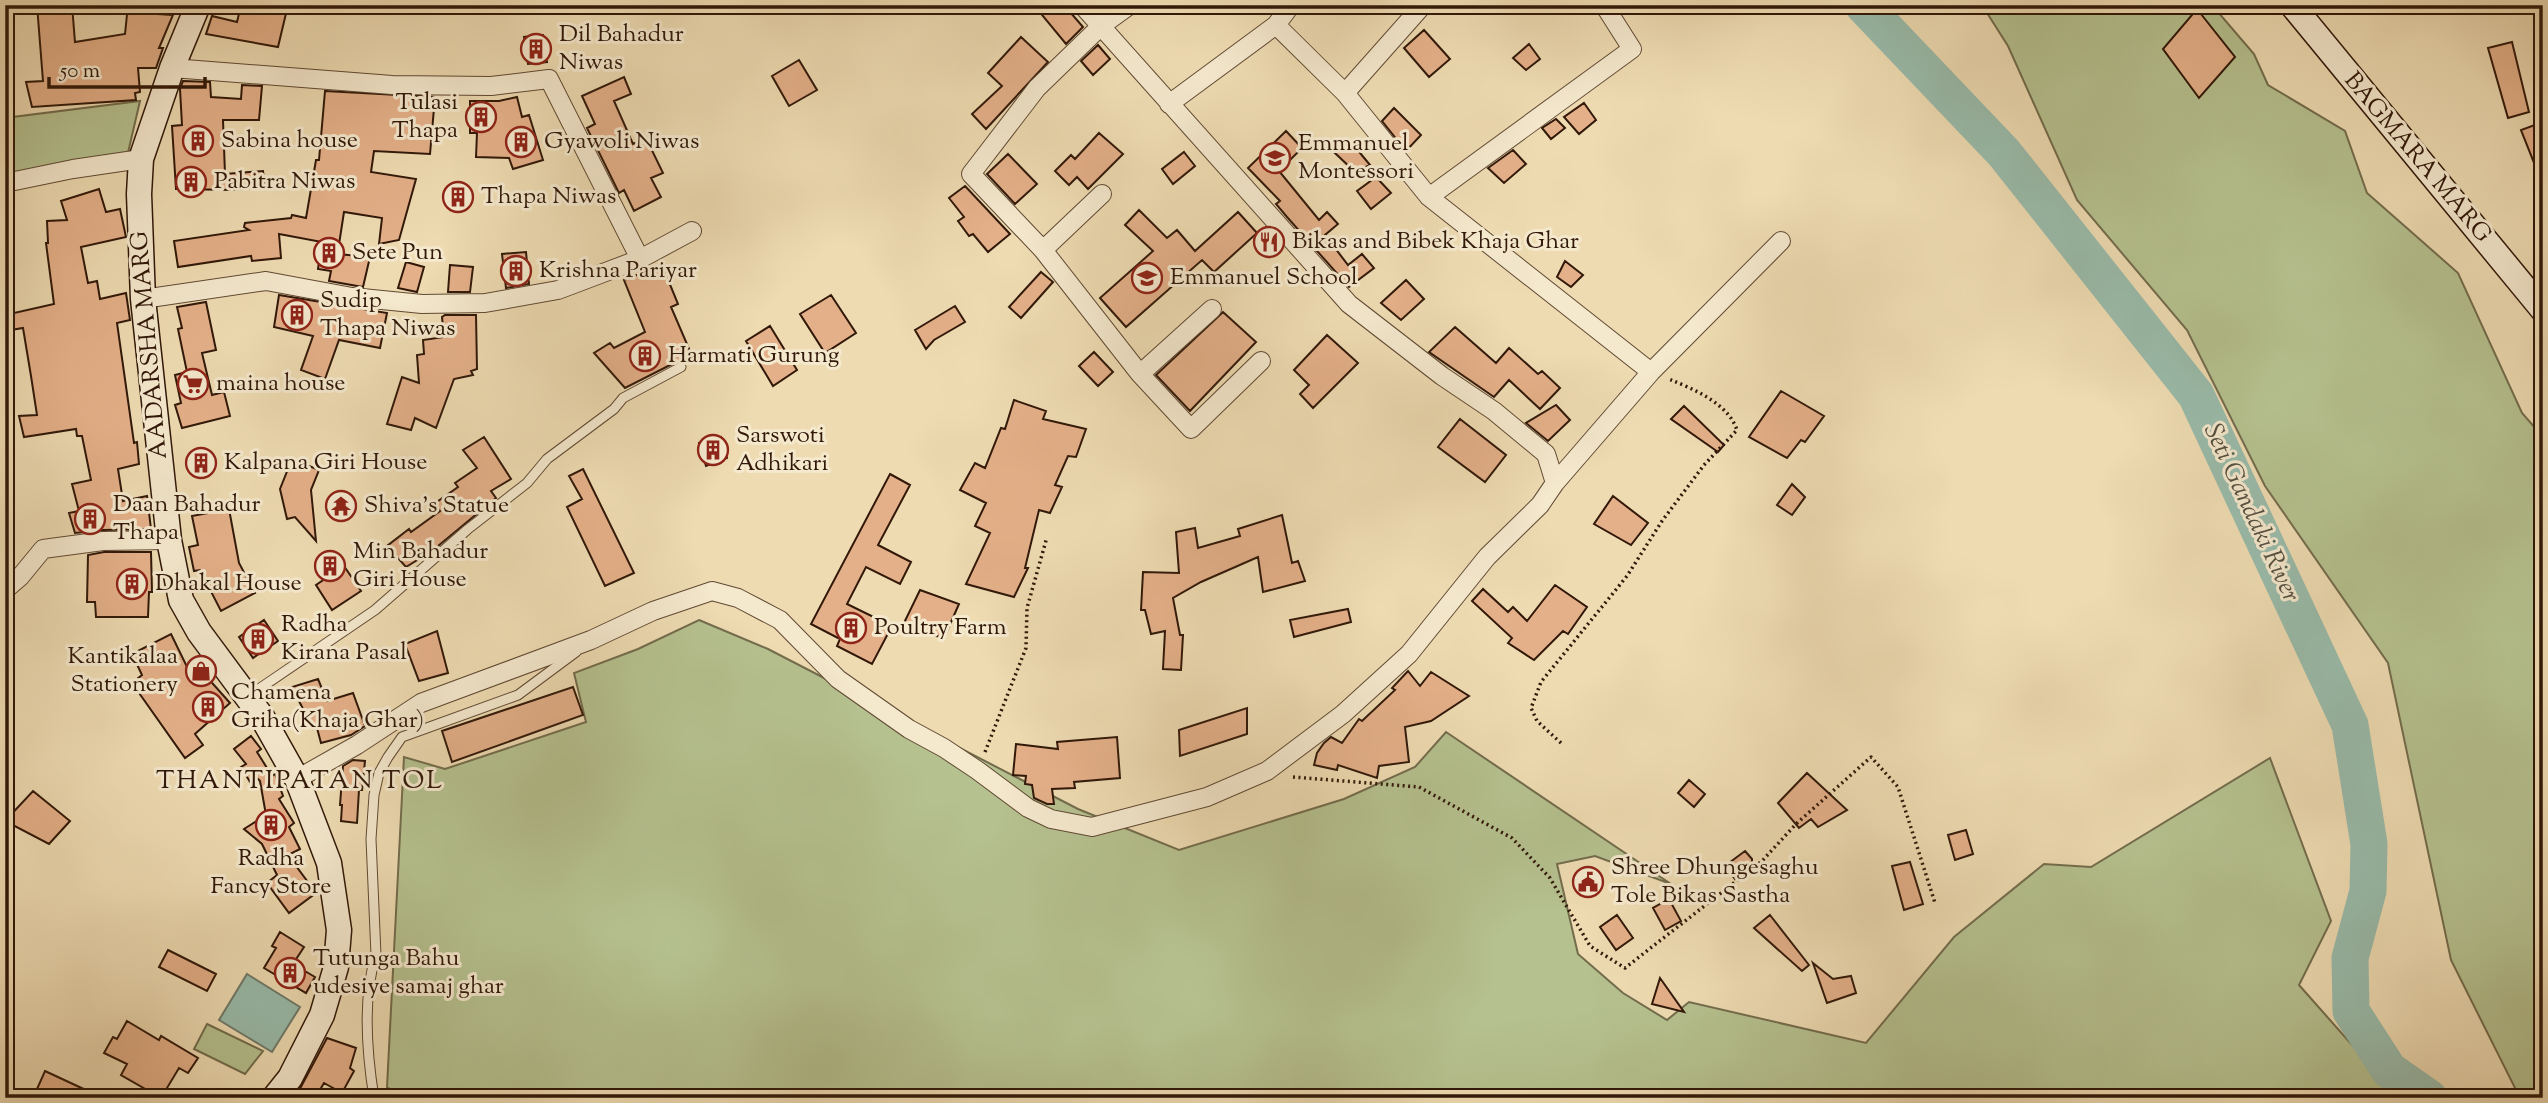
<svg xmlns="http://www.w3.org/2000/svg" width="2548" height="1103" viewBox="0 0 2548 1103" font-family="'Sorts Mill Goudy',serif">
  <style>
    .green { fill: #b5c18f; stroke: #736c4c; stroke-width: 2 }
    .water { fill: #9ba; stroke: #6f7a6a; stroke-width: 2 }
    .lines { fill: none; stroke-linecap: round; stroke-linejoin: round }
    .river { stroke: #9ba; stroke-width: 37 }
    .building { fill: #e4b089; stroke: #311809; stroke-width: 2 }
    .lane-casing { stroke: #604933; stroke-width: 11 }
    .street-casing { stroke: #604933; stroke-width: 20 }
    .secondary-casing { stroke: #311809; stroke-width: 27 }
    .path { stroke: #311809; stroke-width: 3.5; stroke-dasharray: 2 3.5; stroke-linecap: butt }
    .lane { stroke: #f4e8cd; stroke-width: 9 }
    .street { stroke: #f4e8cd; stroke-width: 18 }
    .secondary { stroke: #f4e8cd; stroke-width: 24 }
    .labels { text-anchor: middle; dominant-baseline: central; stroke-width: 6; stroke-linejoin: round; paint-order: stroke }
    .poi-label { font-size: 24px; fill: #311809; stroke: #f4e8cd; text-anchor: start }
    .street-label { font-size: 24px; fill: #311809; stroke: #f4e8cd }
    .water-label { font-size: 26px; font-style: italic; fill: #555141; stroke: #f4e8cd }
    .neighbourhood-label { font-size: 26px; letter-spacing: 2px; fill: #311809; stroke: #f4e8cd }
  </style>
  <rect width="100%" height="100%" fill="#eedbb2"/>
  <filter id="stains"><feTurbulence type="fractalNoise" baseFrequency=".00286" numOctaves="4"/><feColorMatrix values="0 0 0 0 .2 0 0 0 0 .09 0 0 0 0 .02 0 0 0 .5 -.17"/></filter>
  <radialGradient id="worn" r=".72"><stop offset=".6" stop-color="#630" stop-opacity="0"/><stop offset="1" stop-color="#630" stop-opacity=".3"/></radialGradient>
  <path class="green" d="M1982,5H2212L2254,54L2268,85L2345,131L2367,193L2458,273L2522,413L2543,437V1098H2520L2451,960L2388,663L2265,486L2187,330L2077,200L2008,46Z
    M140,101L127,157L5,178V118Z
    M699,620L768,649L1078,809L1179,850L1344,799L1415,767L1446,732L1671,884L1595,856L1557,864L1578,954L1623,993L1667,1020L1689,1002L1866,1043L1954,937L2044,864L2091,867L2270,758L2331,921L2299,985L2399,1098H402L387,1087L404,757L445,769L586,722L574,673L638,649Z
    M207,1024L263,1051L245,1074L194,1049Z"/>
  <path class="water" d="M247,974L300,1007L272,1052L219,1020Z"/>
  <g class="lines">
    <path class="river" d="M1863,5L2004,153L2196,395L2350,725L2369,844L2368,891L2350,958L2351,1011L2389,1070L2429,1098"/>
  </g>
  <path class="building" d="M37,5H72L75,42L125,34L128,5H158V14L173,15L159,48H163L156,68H138L140,92L135,93L136,100L32,107L26,82L43,81Z
    M241,5H288L278,47L206,34L212,16L237,22Z
    M1054,5H1064L1083,27L1066,44L1042,15Z
    M2197,9L2235,57L2199,98L2163,49Z
    M1424,30L1450,59L1429,77L1404,48Z
    M543,35L547,62L528,64L524,37Z
    M1021,37L1048,62L986,129L972,114L1002,86L988,73Z
    M2512,42L2529,112L2508,118L2488,48Z
    M1529,44L1540,59L1526,70L1513,58Z
    M1098,45L1110,59L1093,75L1081,61Z
    M799,60L817,90L789,106L772,76Z
    M624,77L631,94L614,101L633,144L646,138L663,173L651,178L661,197L634,211L624,190L619,193L587,128L595,124L582,96Z
    M183,81L210,82L211,97L241,99L242,85L262,86L259,120H223L225,174L263,171L265,187L236,190L176,189L172,126L182,125L180,89Z
    M325,91L435,97L430,154L374,151L371,172L416,179L399,240L379,244L382,218L344,212L338,251L326,253L370,257L363,287L329,281L331,271L318,269L322,242L279,234L281,258L252,261L251,256L178,267L174,241L249,230L244,227L245,223L291,218L292,215L306,218L316,160H319Z
    M517,97L522,117L529,115L543,160L513,169L509,158L476,157L477,133H470V101H499Z
    M1584,103L1596,120L1579,134L1564,117Z
    M1394,108L1421,135L1406,151L1382,121Z
    M1556,119L1565,128L1551,139L1542,128Z
    M2543,122V182L2542,183L2521,130Z
    M1286,131L1302,148L1279,171L1319,220L1327,212L1338,224L1325,235L1348,265L1362,254L1374,268L1349,287L1287,217L1276,204L1280,201L1248,168Z
    M1099,133L1123,154L1088,189L1077,177L1069,185L1055,171L1071,155L1075,159Z
    M1351,142L1370,165L1355,172L1335,153Z
    M1513,150L1526,164L1504,183L1488,168Z
    M1184,152L1195,166L1173,184L1162,169Z
    M1008,154L1037,184L1015,204L987,174Z
    M1376,177L1391,193L1371,209L1357,191Z
    M965,186L1010,234L988,252L973,234L969,236L958,221L964,217L949,198Z
    M99,189L106,212L120,209L126,237L81,247L88,283L97,281L100,299L126,293L130,320L117,323L134,443L137,442L139,464L118,469L123,501L147,496L151,529L103,530L75,533L69,513L79,511L72,484L91,480L82,436H77L76,429L24,437L19,416L37,415L31,376L23,328L5,331V315L54,304L46,243H48L47,221L67,220L61,201Z
    M1139,210L1167,238L1177,230L1195,251L1238,212L1257,233L1214,272L1202,260L1126,327L1100,298L1153,251L1125,225Z
    M526,252L529,284L506,288L502,254Z
    M1565,261L1583,275L1571,287L1557,277Z
    M406,262L424,267L417,292L398,288Z
    M450,265L473,267L470,292H448Z
    M662,265L678,304L671,307L693,358L678,361L625,388L594,353L610,343L614,348L645,332L624,280Z
    M1041,272L1053,282L1021,318L1009,307Z
    M1406,280L1424,299L1401,320L1381,303Z
    M279,295L387,313L380,348L339,340L325,379L301,370L313,336L274,327Z
    M831,295L856,333L825,353L800,314Z
    M206,302L216,350L202,353L212,395L224,392L230,416L182,428L175,405L181,403L175,375L187,372L178,329L182,328L177,307Z
    M955,306L965,322L934,340L926,349L915,330Z
    M1223,312L1256,342L1190,411L1156,375Z
    M445,315H476L477,369L471,371L473,375L454,379L436,428L415,418L411,430L387,424L402,377L419,383L417,355L424,354L423,340L444,337L442,317Z
    M770,326L797,370L773,386L746,341Z
    M1455,327L1496,363L1509,348L1538,374L1542,371L1560,388L1540,409L1509,380L1494,397L1429,352Z
    M1327,335L1358,363L1313,408L1300,394L1309,385L1294,370Z
    M1094,352L1113,372L1098,386L1079,366Z
    M1781,391L1824,416L1805,442L1801,440L1787,458L1749,437Z
    M1014,400L1046,411L1043,419L1086,429L1076,457L1068,456L1055,485L1062,487L1050,513L1039,510L1025,568H1028L1014,597L966,584L990,533L975,526L986,503L960,490L975,463L985,468L1001,428L1005,429Z
    M1556,405L1570,420L1548,441L1526,423Z
    M1684,406L1724,445L1718,452L1671,419Z
    M1460,419L1506,455L1485,482L1438,447Z
    M484,437L511,479L491,491L496,498L432,551L406,567L387,546L409,529L411,532L440,511L434,504L458,487L455,483L477,468L463,450Z
    M721,437L727,458L706,466L699,443Z
    M292,459L319,470L311,490L316,541L295,517L287,519L280,489Z
    M583,469L634,573L605,586L567,507L582,499L569,476Z
    M890,474L910,485L878,545L911,562L900,584L866,567L847,604L892,626L872,664L837,646L840,639L811,624Z
    M1792,484L1805,497L1792,515L1777,505Z
    M1613,496L1648,523L1631,545L1594,524Z
    M229,509L239,563L255,593L221,611L200,570L194,571L189,547L198,545L192,516Z
    M1282,515L1292,563L1298,561L1305,581L1263,592L1258,557L1201,582L1173,598L1180,635H1183L1181,670L1163,669L1165,631L1151,634L1145,610H1141L1143,572L1179,573L1176,532L1195,528L1198,548L1240,536L1238,529Z
    M104,552H151L152,592H149L148,617H96L95,602H87L88,555Z
    M344,566L361,591L332,610L316,585Z
    M1555,585L1587,607L1568,634L1563,631L1534,660L1508,643L1512,638L1472,601L1483,589L1508,612L1513,607L1527,621Z
    M920,590L959,604L944,638L902,627Z
    M1348,609L1351,622L1294,637L1290,620Z
    M264,620L278,641L253,658L239,637Z
    M437,631L448,673L419,681L405,644Z
    M171,634L189,671L202,666L205,675L230,703L195,734L203,745L185,758L132,683L142,675L132,654Z
    M1408,671L1420,686L1431,672L1469,696L1431,721L1405,727L1409,762L1379,766L1377,778L1338,765L1337,770L1314,765L1317,753L1324,743L1331,737L1342,743L1359,719L1362,721L1395,690L1392,688Z
    M318,679L327,701L353,693L365,726L351,735L321,743L317,728L313,729L292,687Z
    M573,687L583,715L452,762L442,731Z
    M1247,708V734L1180,756L1179,730Z
    M251,736L261,749L257,752L272,776L275,774L283,796L279,799L294,823L289,827L300,849L288,855L316,893L289,913L267,883L277,875L262,844L244,829L266,815L260,781L257,778L250,782L241,767L246,764L234,749Z
    M1117,737L1120,778L1074,782L1075,788L1052,789L1054,804H1047L1034,798L1032,785L1025,784L1026,776L1013,775L1016,744L1058,749L1057,742Z
    M353,760L365,761L362,790H359L357,823L341,821L342,805H340L343,766Z
    M1807,773L1847,810L1818,827L1811,819L1799,828L1778,803Z
    M1689,780L1705,794L1694,807L1678,793Z
    M33,791L70,821L49,844L5,821Z
    M1966,830L1973,854L1955,860L1948,835Z
    M1745,851L1752,859V866L1735,879L1725,866Z
    M1910,862L1923,904L1904,910L1892,866Z
    M1669,899L1681,921L1665,930L1653,908Z
    M1617,915L1633,938L1616,950L1600,927Z
    M1770,915L1809,965L1802,971L1754,928Z
    M280,932L304,947L293,964L315,977L306,993L264,968L276,948L272,946Z
    M168,950L216,974L207,991L159,967Z
    M1813,963L1833,979L1851,976L1856,993L1827,1003Z
    M1660,978L1684,1012L1652,1004Z
    M127,1021L159,1040L161,1036L198,1058L188,1073L179,1068L161,1098L121,1075L127,1064L104,1053L113,1037L117,1039Z
    M327,1038L356,1048L350,1068L354,1071L342,1093L324,1083L315,1098H295Z
    M45,1071L103,1098H33Z"/>
  <g class="lines">
    <g class="lane-casing">
      <path id="lane" d="M250,695L375,610L468,529L527,483L547,459L614,409L623,398L681,367
        M374,1098C367,1054 362,998 376,955L371,839L374,795L379,773L388,757L402,737L518,695L576,652"/>
    </g>
    <g class="street-casing">
      <path id="street" d="M1130,5L1101,26L1037,88L971,174L1043,250L1140,374L1191,429L1261,361
        M1423,5L1345,93L1429,197
        M1604,5L1632,49L1429,197L1651,372
        M1276,25L1345,93
        M1169,104L1276,25L1291,5
        M5,183L73,169L141,159
        M1043,250L1102,194
        M640,259L692,231
        M143,299L266,281L352,297L422,304L485,303L558,290L640,259L549,79L491,86L392,85L172,68
        M1140,374L1212,309
        M1555,483L1651,372L1781,241
        M5,590L20,577L43,549L103,541L169,540
        M297,779L357,745L421,703L591,640L653,611L712,591L738,598L780,620L838,679L909,729L944,748L977,770L1028,808L1051,819L1092,827L1207,797L1267,771L1343,714L1409,654L1487,557L1540,505L1555,483L1546,454L1494,411L1442,376L1349,304L1082,5"/>
    </g>
    <g class="secondary-casing">
      <path id="secondary" d="M198,5L172,68L141,159L139,194L143,299L169,540L181,600L199,632L262,717L297,779L329,863L339,930L336,967L322,1015L290,1078L274,1098
        M2292,5L2543,310"/>
    </g>
    <path class="path" d="M1561,743L1537,721L1531,708L1541,682L1627,576L1662,521L1704,465L1737,430C1728,403 1693,389 1669,379
      M985,752L1026,648L1027,608L1047,537
      M1293,777L1419,787L1512,838L1550,878L1590,946L1625,968L1762,861L1796,824L1871,757L1898,787L1935,903"/>
    <use href="#lane" class="lane"/>
    <use href="#street" class="street"/>
    <use href="#secondary" class="secondary"/>
  </g>
  <defs>
    <g id="building-ring" transform="scale(1.575)"><circle r="9.5" fill="#f4e8cd" stroke="#8f2418" stroke-width="1.5"/><path d="M-4-6H4V6H1V3H-1V6H-4ZM-2.5-4.3h1.7v1.8h-1.7ZM.8-4.3h1.7v1.8H.8ZM-2.5-1h1.7V.8h-1.7ZM.8-1h1.7V.8H.8Z" fill="#8f2418"/></g>
    <g id="school-ring" transform="scale(1.575)"><circle r="9.5" fill="#f4e8cd" stroke="#8f2418" stroke-width="1.5"/><path d="M0-5L7-2L0 1L-7-2ZM-4 1L0 2.5L4 1V4Q0 6-4 4Z" fill="#8f2418"/></g>
    <g id="restaurant-ring" transform="scale(1.575)"><circle r="9.5" fill="#f4e8cd" stroke="#8f2418" stroke-width="1.5"/><path d="M-5-6h1v4h1v-4h1v4h1v-4h1v5L-1.5 .5V6h-2V.5L-5-1ZM5-6V6H3V1.5H1.5Q1.5-4 5-6Z" fill="#8f2418"/></g>
    <g id="supermarket-ring" transform="scale(1.575)"><circle r="9.5" fill="#f4e8cd" stroke="#8f2418" stroke-width="1.5"/><path d="M-6-5.5h2.5l.6 2H6L4.5 2H-2.5L-4.4-4H-6ZM-1.5 3.2a1.3 1.3 0 1 0 .1 0ZM3 3.2a1.3 1.3 0 1 0 .1 0Z" fill="#8f2418"/></g>
    <g id="temple-ring" transform="scale(1.575)"><circle r="9.5" fill="#f4e8cd" stroke="#8f2418" stroke-width="1.5"/><path d="M0-6L5-2H3V0L6.5 2.5H4V6H1.5V3h-3V6H-4V2.5H-6.5L-3 0V-2H-5Z" fill="#8f2418"/></g>
    <g id="shop-ring" transform="scale(1.575)"><circle r="9.5" fill="#f4e8cd" stroke="#8f2418" stroke-width="1.5"/><path d="M-5-2.5h2.3a2.7 3.5 0 0 1 5.4 0H5L5.5 6h-11ZM-1.5-2.5h3a1.5 2.3 0 0 0-3 0Z" fill="#8f2418"/></g>
    <g id="civic-ring" transform="scale(1.575)"><circle r="9.5" fill="#f4e8cd" stroke="#8f2418" stroke-width="1.5"/><path d="M-.6-6.5H3V-4.5H.6V-3L4-1V1h2V6H-6V1h2V-1L-.6-3ZM-1.2 2.5V6h2.4V2.5Z" fill="#8f2418"/></g>
  </defs>
  <g fill-rule="evenodd">
    <use href="#building-ring" x="536" y="49"/>
    <use href="#building-ring" x="481" y="117"/>
    <use href="#building-ring" x="198" y="141"/>
    <use href="#building-ring" x="521" y="142"/>
    <use href="#school-ring" x="1275" y="158"/>
    <use href="#building-ring" x="191" y="182"/>
    <use href="#building-ring" x="458" y="197"/>
    <use href="#restaurant-ring" x="1269" y="242"/>
    <use href="#building-ring" x="329" y="253"/>
    <use href="#building-ring" x="516" y="271"/>
    <use href="#school-ring" x="1147" y="278"/>
    <use href="#building-ring" x="297" y="315"/>
    <use href="#building-ring" x="645" y="356"/>
    <use href="#supermarket-ring" x="193" y="384"/>
    <use href="#building-ring" x="713" y="450"/>
    <use href="#building-ring" x="201" y="463"/>
    <use href="#temple-ring" x="341" y="506"/>
    <use href="#building-ring" x="90" y="519"/>
    <use href="#building-ring" x="330" y="566"/>
    <use href="#building-ring" x="132" y="584"/>
    <use href="#building-ring" x="851" y="628"/>
    <use href="#building-ring" x="258" y="639"/>
    <use href="#shop-ring" x="201" y="671"/>
    <use href="#building-ring" x="208" y="707"/>
    <use href="#building-ring" x="271" y="825"/>
    <use href="#civic-ring" x="1588" y="882"/>
    <use href="#building-ring" x="290" y="973"/>
  </g>
  <g class="labels">
    <g class="poi-label">
      <text x="559" y="35">Dil Bahadur<tspan x="559" dy="28">Niwas</tspan></text>
      <text x="458" y="103" text-anchor="end">Tulasi<tspan x="458" dy="28">Thapa</tspan></text>
      <text x="221" y="141">Sabina house</text>
      <text x="544" y="142">Gyawoli Niwas</text>
      <text x="1298" y="144">Emmanuel<tspan x="1298" dy="28">Montessori</tspan></text>
      <text x="214" y="182">Pabitra Niwas</text>
      <text x="481" y="197">Thapa Niwas</text>
      <text x="1292" y="242">Bikas and Bibek Khaja Ghar</text>
      <text x="352" y="253">Sete Pun</text>
      <text x="539" y="271">Krishna Pariyar</text>
      <text x="1170" y="278">Emmanuel School</text>
      <text x="320" y="301">Sudip<tspan x="320" dy="28">Thapa Niwas</tspan></text>
      <text x="668" y="356">Harmati Gurung</text>
      <text x="216" y="384">maina house</text>
      <text x="736" y="436">Sarswoti<tspan x="736" dy="28">Adhikari</tspan></text>
      <text x="224" y="463">Kalpana Giri House</text>
      <text x="113" y="505">Daan Bahadur<tspan x="113" dy="28">Thapa</tspan></text>
      <text x="364" y="506">Shiva's Statue</text>
      <text x="353" y="552">Min Bahadur<tspan x="353" dy="28">Giri House</tspan></text>
      <text x="155" y="584">Dhakal House</text>
      <text x="281" y="625">Radha<tspan x="281" dy="28">Kirana Pasal</tspan></text>
      <text x="874" y="628">Poultry Farm</text>
      <text x="178" y="657" text-anchor="end">Kantikalaa<tspan x="178" dy="28">Stationery</tspan></text>
      <text x="231" y="693">Chamena<tspan x="231" dy="28">Griha(Khaja Ghar)</tspan></text>
      <text x="271" y="859" text-anchor="middle">Radha<tspan x="271" dy="28">Fancy Store</tspan></text>
      <text x="1611" y="868">Shree Dhungesaghu<tspan x="1611" dy="28">Tole Bikas Sastha</tspan></text>
      <text x="313" y="959">Tutunga Bahu<tspan x="313" dy="28">udesiye samaj ghar</tspan></text>
    </g>
    <g class="street-label">
      <text transform="translate(2417 158) rotate(50)">BAGMARA MARG</text>
      <text transform="translate(150 345) rotate(-95)">AADARSHA MARG</text>
    </g>
    <g class="water-label">
      <text transform="translate(2251 513) rotate(65)">Seti Gandaki River</text>
    </g>
    <g class="neighbourhood-label">
      <text x="300" y="781">THANTIPATAN TOL</text>
    </g>
  </g>
  <rect width="2548" height="1103" fill="none" stroke="#eedbb2" stroke-width="28"/>
  <rect x="7" y="7" width="2534" height="1089" fill="none" stroke="#311809" stroke-width="3.5"/>
  <rect x="14" y="14" width="2520" height="1075" fill="none" stroke="#311809" stroke-width="2"/>
  <path d="M49 77v10h156v-10" fill="none" stroke="#311809" stroke-width="3.5"/>
  <text x="60" y="77" font-size="21" fill="#311809" stroke="#f4e8cd" stroke-width="5" paint-order="stroke">50 m</text>
  <rect width="100%" height="100%" filter="url(#stains)"/>
  <rect width="100%" height="100%" fill="url(#worn)"/>
</svg>
